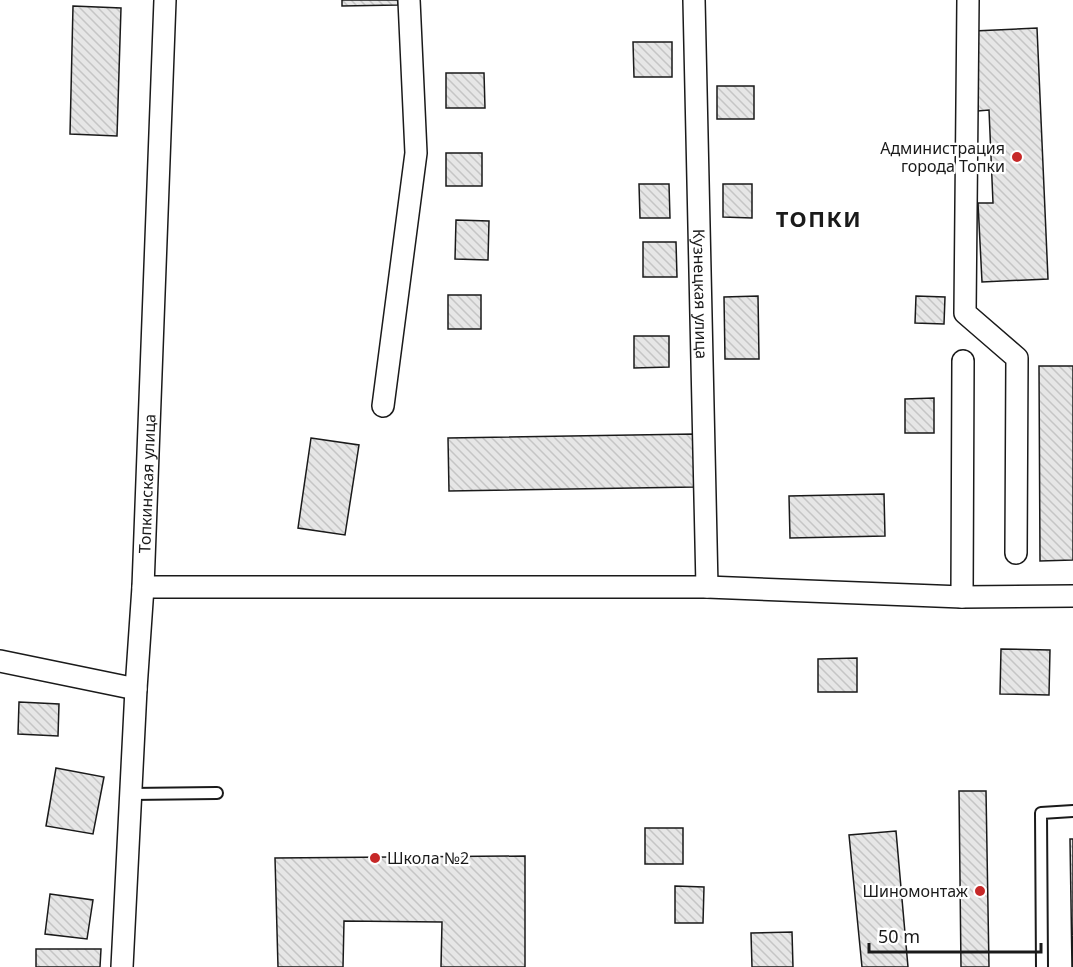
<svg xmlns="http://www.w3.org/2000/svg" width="1073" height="967" viewBox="0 0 1073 967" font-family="'Noto Sans',sans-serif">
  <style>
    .building { fill: url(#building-back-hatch); stroke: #1a1a1a; stroke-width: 1.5 }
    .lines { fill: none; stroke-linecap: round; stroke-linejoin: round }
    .service-casing { stroke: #1a1a1a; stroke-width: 14 }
    .minor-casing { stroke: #1a1a1a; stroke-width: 24 }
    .service { stroke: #fff; stroke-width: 10 }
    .minor { stroke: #fff; stroke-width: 21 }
    .poi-dot { fill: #c62828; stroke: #fff; stroke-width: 2 }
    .labels { text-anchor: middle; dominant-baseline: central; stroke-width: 4.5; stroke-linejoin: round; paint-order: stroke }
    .poi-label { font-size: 16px; fill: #1a1a1a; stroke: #fff; text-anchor: end }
    .street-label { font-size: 16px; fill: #1a1a1a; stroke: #fff }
    .district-label { font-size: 22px; font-weight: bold; letter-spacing: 1.5px; fill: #1a1a1a; stroke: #fff }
  </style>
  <defs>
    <pattern id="building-back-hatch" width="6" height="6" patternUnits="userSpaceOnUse" patternTransform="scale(1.5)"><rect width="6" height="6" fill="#e6e6e6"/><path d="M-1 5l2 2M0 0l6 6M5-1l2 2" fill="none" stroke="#c5c5c5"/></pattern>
  </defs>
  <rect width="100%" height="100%" fill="#fff"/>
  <path class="building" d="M342,0H398V5L342,6Z
    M73,6L121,8L117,136L70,134Z
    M1037,28L1048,279L982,282L978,203H993L989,110L978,111L974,31Z
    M633,42H672V77H634Z
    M446,73H484L485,108H446Z
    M717,86H754V119H717Z
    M446,153H482V186H446Z
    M639,184H669L670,218H640Z
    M723,184H752V218L723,217Z
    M456,220L489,221L488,260L455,259Z
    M643,242H676L677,277H643Z
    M448,295H481V329H448Z
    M758,296L759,359H725L724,297Z
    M916,296L945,297L944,324L915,323Z
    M634,336H669V367L634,368Z
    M1039,366H1073V560L1040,561Z
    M934,398V433H905V399Z
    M694,434L695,487L449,491L448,438Z
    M311,438L359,445L345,535L298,528Z
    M884,494L885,536L790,538L789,496Z
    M1001,649L1050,650L1049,695L1000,694Z
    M857,658V692H818V659Z
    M19,702L59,704L58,736L18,734Z
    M56,768L104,777L93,834L46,826Z
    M959,791H986L989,967H961Z
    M645,828H683V864H645Z
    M896,831L908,967H862L849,835Z
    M1070,839H1073V967H1072Z
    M525,856V967H441L442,922L344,921L343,967H278L275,858Z
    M675,886L704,887L703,923H675Z
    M50,894L93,900L87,939L45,934Z
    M792,932L793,967H752L751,933Z
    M36,949H101L100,967H36Z"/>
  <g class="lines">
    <g class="service-casing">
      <path id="service" d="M131,794L217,793
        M1042,967L1041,813L1073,811"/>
    </g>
    <g class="minor-casing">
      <g id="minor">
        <path id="s1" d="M694,0L707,587"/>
        <path d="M968,0L965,313L1017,358L1016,553"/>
        <path d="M383,406L416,153L409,0"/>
        <path d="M143,587H707L962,597L1073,596"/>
        <path d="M962,597L963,361"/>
        <path d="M0,661L136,689"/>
        <path id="s2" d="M122,967L136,689L143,587L165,0"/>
      </g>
    </g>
    <use href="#service" class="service"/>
    <use href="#minor" class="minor"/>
  </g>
  <g class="poi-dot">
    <circle cx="1017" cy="157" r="6"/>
    <circle cx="375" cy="858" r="6"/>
    <circle cx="980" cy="891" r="6"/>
  </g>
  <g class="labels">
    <g class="poi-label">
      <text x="1005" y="148">Администрация<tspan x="1005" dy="18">города Топки</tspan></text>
      <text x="387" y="858" text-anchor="start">Школа №2</text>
      <text x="968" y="891">Шиномонтаж</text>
    </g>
    <g class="street-label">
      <text stroke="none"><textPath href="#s1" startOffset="294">Кузнецкая улица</textPath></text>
      <text stroke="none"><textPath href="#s2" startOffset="484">Топкинская улица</textPath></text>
    </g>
    <g class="district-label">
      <text x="819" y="218">ТОПКИ</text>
    </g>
  </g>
  <path d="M869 943v9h172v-9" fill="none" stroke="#1a1a1a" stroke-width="3"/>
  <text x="878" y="943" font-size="18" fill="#1a1a1a" stroke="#ffffff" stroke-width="4.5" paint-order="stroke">50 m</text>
</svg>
